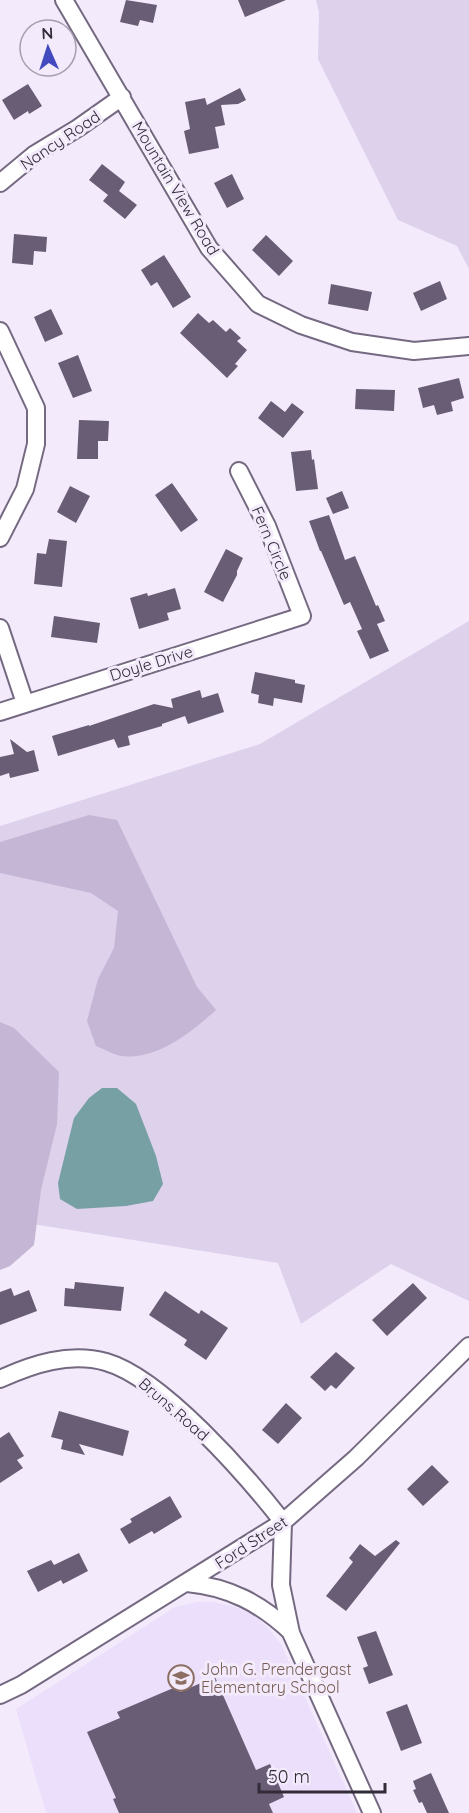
<svg xmlns="http://www.w3.org/2000/svg" width="469" height="1813" viewBox="0 0 469 1813" font-family="Quicksand,sans-serif">
  <style>
    .built { fill: #ecdffc }
    .green { fill: #ddd1ec }
    .forest { fill: #c5b6d5 }
    .water { fill: #77a0a4 }
    .building { fill: #695d76 }
    .lines { fill: none; stroke-linecap: round; stroke-linejoin: round }
    .minor-casing { stroke: #756982; stroke-width: 20 }
    .minor { stroke: #fff; stroke-width: 16 }
    .labels { text-anchor: middle; dominant-baseline: central; stroke-width: 6; stroke-linejoin: round; paint-order: stroke }
    .street-label { font-size: 16px; fill: #312c37; stroke: #f3ebfc }
    .education-label { font-size: 16px; fill: #785e54; stroke: #f3ebfc; text-anchor: start }
  </style>
  <rect width="100%" height="100%" fill="#f3ebfc"/>
  <path class="built" d="M197,1602H214L236,1607L255,1616L270,1630L282,1646L357,1813H46L16,1709L175,1607Z"/>
  <path class="green" d="M316,0H469V269L457,246L398,220L318,59L319,12Z
    M469,621V1301L391,1264L301,1324L278,1263L20,1222L0,1164V826L260,744Z"/>
  <path class="forest" d="M89,815L117,820L197,987L216,1010C191,1032 158,1060 122,1056C114,1055 104,1049 96,1046L87,1021L98,979L114,948L118,911L91,893L0,873V842Z
    M0,1022L14,1028L59,1072L57,1124L41,1190L34,1245L10,1266L0,1270Z"/>
  <path class="water" d="M102,1088H117L136,1104L156,1156L163,1184L153,1201L126,1206L77,1209L60,1199L58,1183L74,1118L89,1098Z"/>
  <path class="building" d="M126,0L157,5L153,23L140,20L138,26L120,22Z
    M238,0H286L245,17Z
    M28,84L42,106L29,114L28,111L14,120L2,100Z
    M240,88L246,100L238,104L221,105L225,125L215,127L219,148L189,154L184,131L190,129L185,102L205,98L207,105Z
    M102,164L125,182L119,191L137,205L125,219L103,201L108,195L89,180Z
    M232,174L244,199L227,208L214,183Z
    M14,234L47,237L46,252L34,251L33,265L12,263Z
    M266,235L293,261L279,276L252,250Z
    M164,255L191,297L173,308L157,282L151,286L141,270Z
    M440,281L447,299L421,311L413,293Z
    M331,284L372,292L368,311L328,304Z
    M51,309L63,334L45,342L34,317Z
    M198,313L209,323L213,320L226,332L230,328L241,338L237,341L247,350L235,364L238,366L227,378L180,333Z
    M78,355L92,391L73,398L58,363Z
    M459,378L464,398L451,402L453,411L437,415L434,405L423,408L418,388Z
    M356,389L395,390L394,411L355,409Z
    M271,401L285,412L292,403L304,412L283,438L258,418Z
    M79,420L109,421L108,441H98V459H77Z
    M311,450L312,460L314,459L318,489L296,491L291,452Z
    M172,483L198,520L181,532L155,495Z
    M70,486L90,496L76,523L57,512Z
    M342,491L349,508L333,514L326,498Z
    M329,515L345,560L355,556L376,606L378,605L385,621L377,624L389,651L370,659L357,631L362,629L350,602L344,605L321,551H320L309,521Z
    M49,539L67,541L62,587L34,584L37,553L46,554Z
    M226,549L243,558L237,571V575L223,602L204,592Z
    M175,588L181,609L167,613L169,620L139,629L130,598L147,593L148,596Z
    M54,616L100,623L97,643L51,637Z
    M255,672L295,680V683L305,685L302,703L274,698L273,706L258,703L259,695L251,693Z
    M200,690L202,698L218,693L224,712L188,724L185,716L162,724V726L128,736L130,745L118,748L114,739L58,756L52,736L89,725V726L154,704L173,708L171,699Z
    M10,739L27,752L34,750L39,771L10,778L9,773L0,776V757L14,754Z
    M75,1282L124,1287L121,1311L64,1306L65,1288L74,1289Z
    M413,1283L427,1298L387,1336L372,1320Z
    M11,1288L14,1296L29,1290L37,1311L0,1325V1292Z
    M165,1291L199,1314L201,1310L228,1328L206,1360L184,1345L187,1340L149,1315Z
    M336,1352L355,1368L336,1389L331,1385L325,1391L310,1377Z
    M286,1403L302,1418L278,1444L262,1430Z
    M59,1411L129,1431L123,1456L79,1444L85,1455L61,1449L63,1440L51,1437Z
    M9,1432L24,1456L17,1460L23,1468L0,1483V1438Z
    M432,1465L449,1482L423,1506L407,1489Z
    M170,1496L182,1517L154,1534L152,1531L129,1544L120,1529L132,1522L130,1519Z
    M396,1540L400,1543L346,1611L326,1596L353,1562L349,1558L360,1544L375,1556Z
    M79,1553L88,1571L63,1584L61,1580L38,1592L27,1571L51,1560L54,1565Z
    M376,1631L393,1675L369,1684L363,1668L368,1666L357,1637Z
    M215,1677L256,1770L270,1764L284,1797L269,1804L273,1813H119L113,1799L116,1798L87,1732L120,1718L117,1712L178,1686L180,1692Z
    M407,1704L422,1743L401,1751L386,1712Z
    M431,1773L449,1813H427L422,1802L419,1803L413,1790L416,1789L413,1781Z"/>
  <g class="lines">
    <g class="minor-casing">
      <path id="minor" d="M64,0L209,248L258,304L301,325L352,342L414,351L469,346
        M0,183L35,154L78,128L122,97
        M0,331L36,408V444L25,489L0,538
        M0,628L25,703
        M0,712L302,616L267,526L239,471
        M0,1379C33,1364 69,1352 106,1362C162,1378 247,1476 283,1522L281,1585L291,1633L372,1813
        M187,1583C229,1587 260,1603 291,1632
        M0,1695L21,1685L283,1522L356,1458L469,1346"/>
    </g>
    <use href="#minor" class="minor"/>
  </g>
  <defs>
    <g id="school-ring" transform="scale(1.35)"><circle r="9.5" fill="#f3ebfc" stroke="#8d6e63" stroke-width="1.5"/><path d="M0-5L7-2L0 1L-7-2ZM-4 1L0 2.5L4 1V4Q0 6-4 4Z" fill="#8d6e63"/></g>
  </defs>
  <g fill-rule="evenodd">
    <use href="#school-ring" x="181" y="1678"/>
  </g>
  <g class="labels">
    <g class="street-label">
      <text transform="translate(60 140) rotate(-34)">Nancy Road</text>
      <text transform="translate(176 188) rotate(59)">Mountain View Road</text>
      <text transform="translate(272 543) rotate(67)">Fern Circle</text>
      <text transform="translate(151 663) rotate(-17)">Doyle Drive</text>
      <text transform="translate(174 1409) rotate(41)">Bruns Road</text>
      <text transform="translate(251 1542) rotate(-33)">Ford Street</text>
    </g>
    <g class="education-label">
      <text x="201" y="1669">John G. Prendergast<tspan x="201" dy="18">Elementary School</tspan></text>
    </g>
  </g>
  <g transform="translate(48 48) rotate(357)"><circle r="28" fill="#f3ebfc" stroke="#a59fad" stroke-width="1.5"/>
  <path d="M0-4.5L10 22L0 15L-10 22Z" fill="#4349be"/>
  <text y="-9" font-size="16" font-weight="bold" text-anchor="middle" fill="#312c37">N</text>
  </g>
  <path d="M259 1783v9h126v-9" fill="none" stroke="#312c37" stroke-width="3"/>
  <text x="268" y="1783" font-size="18" fill="#312c37" stroke="#f3ebfc" stroke-width="4.5" paint-order="stroke">50 m</text>
</svg>
